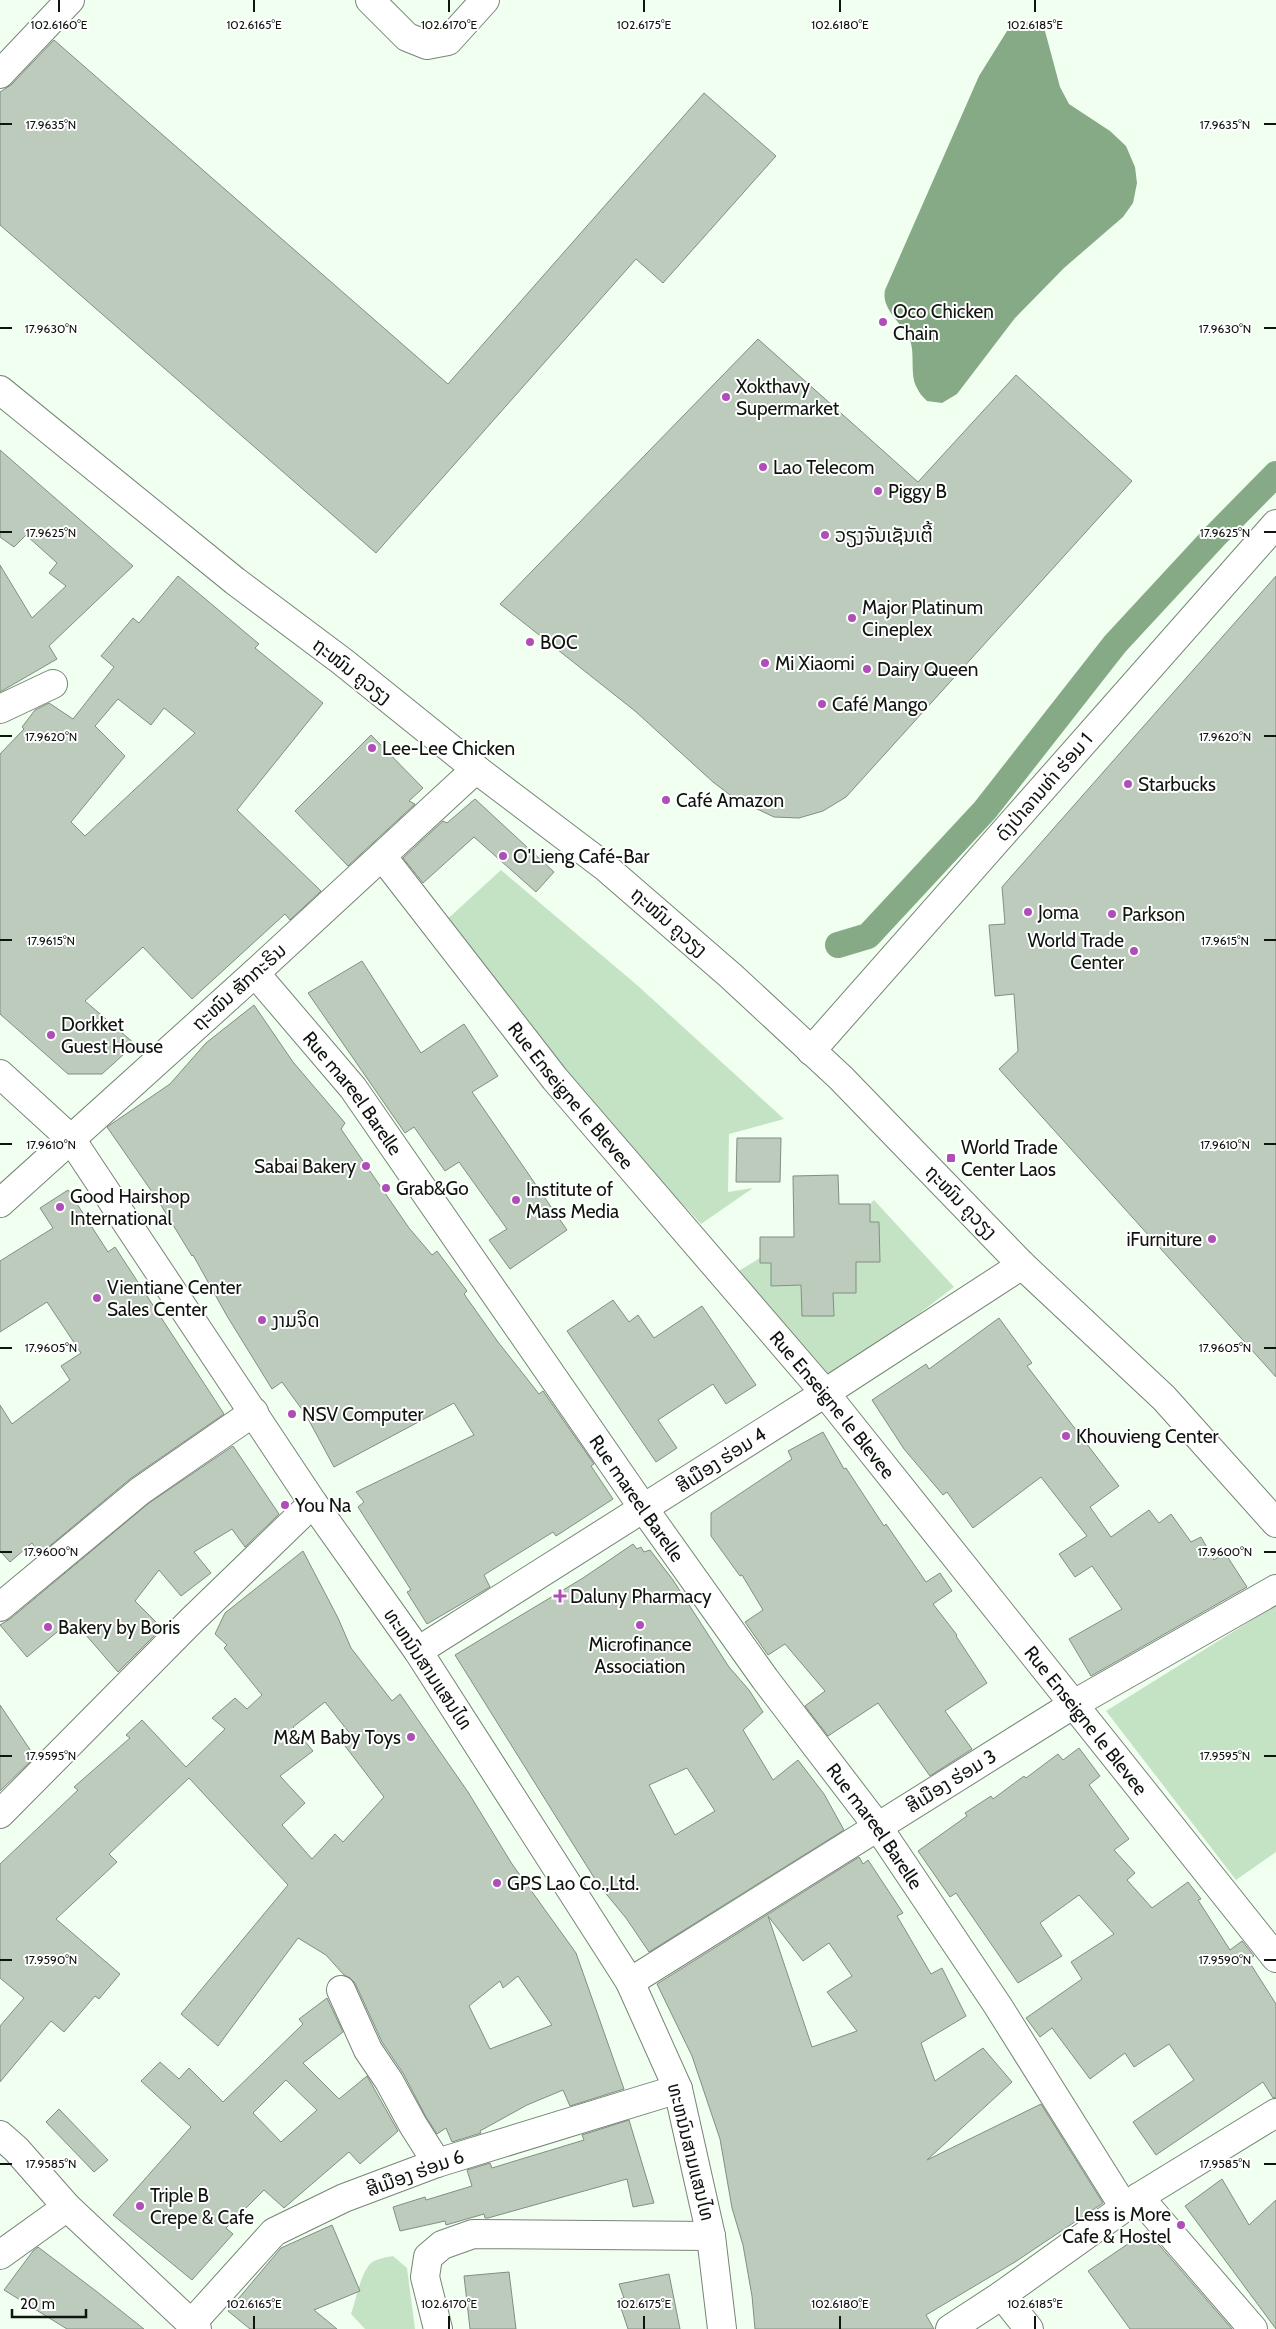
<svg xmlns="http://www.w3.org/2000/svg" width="1276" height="2329" viewBox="0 0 1276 2329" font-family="Cabin,'Noto Sans Lao',sans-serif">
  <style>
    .green { fill: #c4e3c4 }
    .water { fill: #86aa86 }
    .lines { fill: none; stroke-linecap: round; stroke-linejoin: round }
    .canal { stroke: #86aa86; stroke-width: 26 }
    .building { fill: #bccbbc; stroke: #818f81; fill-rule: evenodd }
    .street-casing { stroke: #778477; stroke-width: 30 }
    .secondary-casing { stroke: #778477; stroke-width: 30 }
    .primary-casing { stroke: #778477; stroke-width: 30 }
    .street { stroke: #fff; stroke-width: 28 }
    .secondary { stroke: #fff; stroke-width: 28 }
    .primary { stroke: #fff; stroke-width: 28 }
    .ticks { fill: none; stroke: #0f140f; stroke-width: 2 }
    .poi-dot { fill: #af4eb6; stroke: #fff; stroke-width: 2 }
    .labels { text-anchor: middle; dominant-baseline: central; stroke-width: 4; stroke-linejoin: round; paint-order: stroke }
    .poi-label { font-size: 19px; fill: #0f140f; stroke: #fff; text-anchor: start }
    .street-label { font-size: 19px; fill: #0f140f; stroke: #fff }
    .ticks-label { font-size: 12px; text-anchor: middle; fill: #0f140f; stroke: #fff; stroke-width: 4; stroke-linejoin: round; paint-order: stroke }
  </style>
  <rect width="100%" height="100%" fill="#f0ffef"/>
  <path class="green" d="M501,870L637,985L784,1119L729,1134L728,1192L753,1188L701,1224L568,1080L441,925Z
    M874,1200L954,1287L829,1382L732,1275L760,1258V1263H771V1286L801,1285L802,1316H833V1293H856V1262H880L879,1223L870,1222V1204Z
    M1276,1605V1852L1236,1880L1106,1711Z
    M393,2256L407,2268L415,2329H365L351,2314C356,2300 361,2272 371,2263C376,2259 387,2257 393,2256Z"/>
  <path class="water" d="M1021,22L1034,23L1045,31L1060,87L1069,104L1110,131L1126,146L1135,167L1137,183L1133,203L1123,217L1064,268L1015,318L957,394L942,403L927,401C923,397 919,393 917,388C909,374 916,352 909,338C901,322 881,309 885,290L979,76L1007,31Z"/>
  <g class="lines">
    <path class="canal" d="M838,945L868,936L985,810L1115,644L1215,536L1276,474"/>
  </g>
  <path class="building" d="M54,40L448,384L704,93L776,156L663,283L636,259L376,553L0,225V92L11,85Z
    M758,339L918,482L1016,375L1132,481L846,797L823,811L799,818L774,817L734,798L713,782L635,711L500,604Z
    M0,450L133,566L49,646L57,659L0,692V565L32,618L66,586L49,573L57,563L26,535L14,547L0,537Z
    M178,576L259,644L255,648L323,703L237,810L321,891L290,920L285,914L192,999L143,947L85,1001L135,1044L102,1074H68L0,1014V754L24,729L22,727L35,710L49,703L73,719L114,667L101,656L133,618L139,623ZM118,699L151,725L164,708L195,733L85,836L71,822L125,756L95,726Z
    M1276,576V1377L999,1069L1018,1051L1014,994L995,996L989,925L1005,924L1002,887Z
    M371,735L423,788L409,801L415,804L348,866L295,811Z
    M475,799L554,872L536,892L474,837L423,883L403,858L443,821L447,823Z
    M362,961L421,1053L464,1024L498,1076L472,1092L567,1230L510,1269L489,1240L507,1229L459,1162L445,1171L414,1127L405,1133L308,993Z
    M254,1005L293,1062L345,1123L341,1129L409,1228L432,1255L437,1251L467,1291L464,1294L498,1342L539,1394L543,1391L594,1464L591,1466L613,1499L556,1536L553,1532L484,1575L490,1587L427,1624L407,1592L411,1590L358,1507L364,1502L356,1492L474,1435L454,1403L334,1467L306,1415L282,1382L272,1389L227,1316L193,1255L192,1256L159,1202L107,1127L170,1084L206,1043Z
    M737,1138H781L780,1182H736Z
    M838,1175L839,1204H870V1222H879L880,1262H856V1293H833L834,1316H802L801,1285L771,1286V1263H760V1237H794L793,1176Z
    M68,1190L108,1252L115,1247L224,1414L130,1479L40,1554L32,1543L10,1562L0,1551V1405L12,1424L70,1380L61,1366L81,1353L47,1302L0,1332V1261L53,1228L40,1208Z
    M613,1300L629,1322L638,1315L654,1338L702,1306L756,1385L726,1404L713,1384L658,1420L677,1448L656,1462L567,1331Z
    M999,1318L1032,1363L1027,1366L1119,1486L1090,1507L1111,1537L1149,1510L1159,1523L1171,1514L1191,1542L1201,1537L1214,1560L1225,1553L1247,1587L1091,1676L1069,1639L1122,1609L1092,1566L1075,1577L1059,1554L1087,1536L1041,1477L973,1528L947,1492L943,1495L904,1449L872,1400L926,1364L929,1369Z
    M823,1432L844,1469L846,1468L884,1526L886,1524L926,1582L940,1573L952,1591L933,1604L957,1635L956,1636L987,1683L945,1711L972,1749L930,1776L878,1703L828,1736L805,1706L825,1691L785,1644L768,1655L745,1622L763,1610L742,1575L740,1576L711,1536V1513L792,1459L788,1451Z
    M233,1446L279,1514L245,1547L232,1529L194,1552L211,1573L181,1596L159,1570L135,1601L162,1628L118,1672L79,1627L76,1631L69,1622L27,1657L0,1625L10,1619L149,1503Z
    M633,1544L637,1549L641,1547L644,1552L650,1550L673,1580L729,1667L749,1690L763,1712L743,1730L773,1780L798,1760L824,1794L844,1830L649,1952L626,1918L598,1884L455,1655L583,1578ZM687,1768L715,1811L675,1835L649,1785Z
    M303,1551L338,1618L351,1648L392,1701L400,1694L468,1792L512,1864L576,1953L624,2089L570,2106L563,2090L527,2105L480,2131L481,2133L452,2142L446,2128L437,2134L426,2117L403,2073L382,2042L355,1983L350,1978L344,1975L326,1955L298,1938L218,2046L181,2014L288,1885L189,1778L109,1854L117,1862L56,1919L120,1974L99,1999L95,1996L64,2032L51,2021L0,2082V2026L24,1998L0,1978V1864L78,1790L74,1787L130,1738L126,1735L142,1720L186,1767L225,1729L212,1718L235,1698L247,1709L262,1695L224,1648L227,1645L215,1634L225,1613ZM325,1702L351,1735L342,1742L384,1797L343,1842L335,1834L312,1859L282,1825L305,1803L280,1776L313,1751L293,1727ZM518,1976L552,2025L490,2049L469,2006L500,1981L503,1988Z
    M0,1705L35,1757L0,1791Z
    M1079,1748L1100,1776L1089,1785L1129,1839L1114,1850L1135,1873L1127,1880L1152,1908L1188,1882L1201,1899L1198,1900L1230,1950L1242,1941L1254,1956L1248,1960L1276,2004V2097L1273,2098L1263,2082L1156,2155L1133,2122L1194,2080L1169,2044L1134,2067L1125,2053L1090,2079L1052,2028L1040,2037L1026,2018L1082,1979L1071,1962L1114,1934L1079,1895L1040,1923L1062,1956L1018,1983L956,1893L950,1897L918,1851L967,1816L965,1813L991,1796L993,1799L1024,1776L1026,1778L1058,1754L1063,1760Z
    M859,1857L863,1864L868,1860L903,1913L897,1916L931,1974L942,1968L966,2016L921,2043L935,2081L983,2048L1012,2082L927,2160L1041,2104L1103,2203L1015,2262L926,2315L934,2329H755L752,2296L743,2245L732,2208L720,2139L692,2056L657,1984ZM768,1916L803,1961L829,1943L852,1976L827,1992L857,2031L812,2047Z
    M327,1998L343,2032L303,2063L339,2099L367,2076L398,2131L360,2164L349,2152L284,2208L264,2190L226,2228L233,2234L192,2280L113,2215L191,2127L141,2081L160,2062L179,2079L189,2068L223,2102L303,2024L299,2019ZM286,2080L317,2110L281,2142L253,2113Z
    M59,2109L108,2160L94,2172L46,2122Z
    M629,2120L654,2203L633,2207L627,2179L488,2218H485L484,2214L446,2225L445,2221L400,2231L393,2207L425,2197L426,2200L472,2186L467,2170L490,2163L492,2168L584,2140L582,2135Z
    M1222,2179L1249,2225L1276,2200V2329L1185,2206Z
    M332,2225L360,2291L314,2310L337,2329H250L228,2311L281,2248Z
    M1147,2231L1232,2329H1130L1088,2271Z
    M38,2247L96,2291L144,2329H67L4,2290L33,2251Z
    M509,2272L516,2329H470L464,2276Z
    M669,2274L680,2329H628L618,2299L624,2298L619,2284Z"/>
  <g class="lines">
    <g class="street-casing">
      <g id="street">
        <path d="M370,0L407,37L427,45L448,41L485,0"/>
        <path d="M0,74L70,0"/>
        <path d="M0,709L53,684"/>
        <path id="s1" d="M382,856L555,1079L825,1393L1276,1958"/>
        <path id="s2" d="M255,973L353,1088L644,1509L765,1679L878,1827L998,2006L1124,2207"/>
        <path d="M811,1051L1276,524"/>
        <path d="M0,1203L255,973L476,769"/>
        <path d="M0,1607L140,1491L254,1412"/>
        <path d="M418,1651L825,1393L1022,1265"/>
        <path d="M0,1814L192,1620L313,1503"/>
        <path d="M630,1982L1074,1704L1276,1589"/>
        <path d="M341,1990L368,2050L389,2081L413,2125L437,2163"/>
        <path d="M1139,2197L1253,2329"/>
        <path d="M0,2255L67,2207"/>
        <path d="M1002,2295L1029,2329"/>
        <path d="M191,2324L274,2232L344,2198L437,2163L678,2089"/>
        <path d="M438,2329L425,2277L428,2257L442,2245L473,2234L711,2236"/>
        <path d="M950,2329L1002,2295L1139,2197L1276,2113"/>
      </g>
    </g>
    <g class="secondary-casing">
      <path id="secondary" d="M0,390L235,581L343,662L476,769L604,866L731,976L841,1078L1022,1265L1164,1398L1276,1523"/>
    </g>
    <g class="primary-casing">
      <path id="primary" d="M0,1074L71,1139L313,1503L418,1651L630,1982L678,2089L711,2236L722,2329
        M0,2135L16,2149L67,2207L197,2329"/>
    </g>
    <use href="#street" class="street"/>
    <use href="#secondary" class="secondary"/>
    <use href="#primary" class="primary"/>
  </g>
  <path class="ticks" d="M59,0V12M254,0V12M449,0V12M644,0V12M840,0V12M1035,0V12M0,124H12M1264,124H1276M0,328H12M1264,328H1276M0,532H12M1264,532H1276M0,736H12M1264,736H1276M0,940H12M1264,940H1276M0,1144H12M1264,1144H1276M0,1348H12M1264,1348H1276M0,1552H12M1264,1552H1276M0,1756H12M1264,1756H1276M0,1960H12M1264,1960H1276M0,2164H12M1264,2164H1276M254,2316V2329M449,2316V2329M644,2316V2329M840,2316V2329M1035,2316V2329"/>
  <g class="poi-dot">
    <circle cx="883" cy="322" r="5"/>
    <circle cx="726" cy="397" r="5"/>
    <circle cx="763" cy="467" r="5"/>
    <circle cx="878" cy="491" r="5"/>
    <circle cx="825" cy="535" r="5"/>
    <circle cx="852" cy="618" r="5"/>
    <circle cx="530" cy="642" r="5"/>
    <circle cx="765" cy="663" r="5"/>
    <circle cx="867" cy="669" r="5"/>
    <circle cx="822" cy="704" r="5"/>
    <circle cx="372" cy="748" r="5"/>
    <circle cx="1128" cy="784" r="5"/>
    <circle cx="666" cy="800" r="5"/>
    <circle cx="503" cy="856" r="5"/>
    <circle cx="1028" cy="912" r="5"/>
    <circle cx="1112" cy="914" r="5"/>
    <circle cx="1134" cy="951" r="5"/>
    <circle cx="51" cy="1035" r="5"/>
    <rect x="946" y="1153" width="10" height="10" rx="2.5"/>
    <circle cx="366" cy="1166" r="5"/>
    <circle cx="386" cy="1188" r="5"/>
    <circle cx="516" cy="1200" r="5"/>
    <circle cx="60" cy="1207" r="5"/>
    <circle cx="1212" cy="1239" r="5"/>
    <circle cx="97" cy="1298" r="5"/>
    <circle cx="262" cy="1320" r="5"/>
    <circle cx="292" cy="1414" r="5"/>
    <circle cx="1066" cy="1436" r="5"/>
    <circle cx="285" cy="1505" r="5"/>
    <path d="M557.5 1588.5h5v5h5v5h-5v5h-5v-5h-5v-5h5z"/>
    <circle cx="640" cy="1625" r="5"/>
    <circle cx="48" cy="1627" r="5"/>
    <circle cx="411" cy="1737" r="5"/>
    <circle cx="497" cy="1883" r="5"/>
    <circle cx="140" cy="2206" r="5"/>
    <circle cx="1181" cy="2225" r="5"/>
  </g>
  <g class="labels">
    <g class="poi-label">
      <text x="893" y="311">Oco Chicken<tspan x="893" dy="22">Chain</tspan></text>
      <text x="736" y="386">Xokthavy<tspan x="736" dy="22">Supermarket</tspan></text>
      <text x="773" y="467">Lao Telecom</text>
      <text x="888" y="491">Piggy B</text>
      <text x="835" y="535">ວຽງຈັນເຊັນເຕີ້</text>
      <text x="862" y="607">Major Platinum<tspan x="862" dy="22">Cineplex</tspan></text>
      <text x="540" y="642">BOC</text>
      <text x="775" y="663">Mi Xiaomi</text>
      <text x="877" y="669">Dairy Queen</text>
      <text x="832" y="704">Café Mango</text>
      <text x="382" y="748">Lee-Lee Chicken</text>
      <text x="1138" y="784">Starbucks</text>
      <text x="676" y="800">Café Amazon</text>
      <text x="513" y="856">O'Lieng Café-Bar</text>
      <text x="1038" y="912">Joma</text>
      <text x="1122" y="914">Parkson</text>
      <text x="1124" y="940" text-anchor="end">World Trade<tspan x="1124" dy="22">Center</tspan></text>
      <text x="61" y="1024">Dorkket<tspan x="61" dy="22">Guest House</tspan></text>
      <text x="961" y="1147">World Trade<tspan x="961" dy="22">Center Laos</tspan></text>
      <text x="356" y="1166" text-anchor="end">Sabai Bakery</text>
      <text x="396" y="1188">Grab&amp;Go</text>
      <text x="526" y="1189">Institute of<tspan x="526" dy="22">Mass Media</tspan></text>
      <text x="70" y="1196">Good Hairshop<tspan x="70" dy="22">International</tspan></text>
      <text x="1202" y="1239" text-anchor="end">iFurniture</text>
      <text x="107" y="1287">Vientiane Center<tspan x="107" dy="22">Sales Center</tspan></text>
      <text x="272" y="1320">ງາມຈິດ</text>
      <text x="302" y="1414">NSV Computer</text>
      <text x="1076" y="1436">Khouvieng Center</text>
      <text x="295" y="1505">You Na</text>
      <text x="570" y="1596">Daluny Pharmacy</text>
      <text x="58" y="1627">Bakery by Boris</text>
      <text x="640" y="1644" text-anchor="middle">Microfinance<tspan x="640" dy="22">Association</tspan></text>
      <text x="401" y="1737" text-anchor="end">M&amp;M Baby Toys</text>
      <text x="507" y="1883">GPS Lao Co.,Ltd.</text>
      <text x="150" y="2195">Triple B<tspan x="150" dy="22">Crepe &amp; Cafe</tspan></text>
      <text x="1171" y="2214" text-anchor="end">Less is More<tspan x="1171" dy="22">Cafe &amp; Hostel</tspan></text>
    </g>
    <g class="street-label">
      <text transform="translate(352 671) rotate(38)">ຖະໜົນ ຄູວຽງ</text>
      <text transform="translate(1044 787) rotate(-49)">ດົງປ່າລານທ່າ ຮ່ອມ 1</text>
      <text transform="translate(669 922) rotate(41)">ຖະໜົນ ຄູວຽງ</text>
      <text transform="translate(239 987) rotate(-42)">ຖະໜົນ ສັກກະຣິນ</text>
      <text stroke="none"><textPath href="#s2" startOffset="155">Rue mareel Barelle</textPath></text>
      <text stroke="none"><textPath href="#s1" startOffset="305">Rue Enseigne le Blevee</textPath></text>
      <text transform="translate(961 1202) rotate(46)">ຖະໜົນ ຄູວຽງ</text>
      <text stroke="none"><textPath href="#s1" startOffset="710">Rue Enseigne le Blevee</textPath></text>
      <text transform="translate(721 1460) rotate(-33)">ສີເມືອງ ຮ່ອມ 4</text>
      <text stroke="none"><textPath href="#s2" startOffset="650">Rue mareel Barelle</textPath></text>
      <text transform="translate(428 1669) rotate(56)">ທະຫນົນສາມແສນໄທ</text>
      <text stroke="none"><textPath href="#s1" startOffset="1115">Rue Enseigne le Blevee</textPath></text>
      <text transform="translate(951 1781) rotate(-32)">ສີເມືອງ ຮ່ອມ 3</text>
      <text stroke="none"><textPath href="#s2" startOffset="1055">Rue mareel Barelle</textPath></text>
      <text transform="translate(691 2152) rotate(76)">ທະຫນົນສາມແສນໄທ</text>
      <text transform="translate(415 2173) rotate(-20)">ສີເມືອງ ຮ່ອມ 6</text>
    </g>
  </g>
  <g class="ticks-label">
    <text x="59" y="29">102.6160°E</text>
    <text x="254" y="29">102.6165°E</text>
    <text x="449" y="29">102.6170°E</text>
    <text x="644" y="29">102.6175°E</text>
    <text x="840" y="29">102.6180°E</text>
    <text x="1035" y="29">102.6185°E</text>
    <text x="51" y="129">17.9635°N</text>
    <text x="1225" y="129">17.9635°N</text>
    <text x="51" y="333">17.9630°N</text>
    <text x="1225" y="333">17.9630°N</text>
    <text x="51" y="537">17.9625°N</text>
    <text x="1225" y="537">17.9625°N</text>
    <text x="51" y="741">17.9620°N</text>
    <text x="1225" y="741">17.9620°N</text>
    <text x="51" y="945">17.9615°N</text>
    <text x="1225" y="945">17.9615°N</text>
    <text x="51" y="1149">17.9610°N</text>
    <text x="1225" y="1149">17.9610°N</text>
    <text x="51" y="1352">17.9605°N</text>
    <text x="1225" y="1352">17.9605°N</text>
    <text x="51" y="1556">17.9600°N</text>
    <text x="1225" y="1556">17.9600°N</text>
    <text x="51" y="1760">17.9595°N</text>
    <text x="1225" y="1760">17.9595°N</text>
    <text x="51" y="1964">17.9590°N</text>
    <text x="1225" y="1964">17.9590°N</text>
    <text x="51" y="2168">17.9585°N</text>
    <text x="1225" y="2168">17.9585°N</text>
    <text x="254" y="2308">102.6165°E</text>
    <text x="449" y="2308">102.6170°E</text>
    <text x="644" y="2308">102.6175°E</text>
    <text x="840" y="2308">102.6180°E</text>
    <text x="1035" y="2308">102.6185°E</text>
  </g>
  <path d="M12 2309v8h74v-8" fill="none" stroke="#0f140f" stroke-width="2.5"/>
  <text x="20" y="2309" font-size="15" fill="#0f140f" stroke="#ffffff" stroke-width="4" paint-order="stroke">20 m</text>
</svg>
